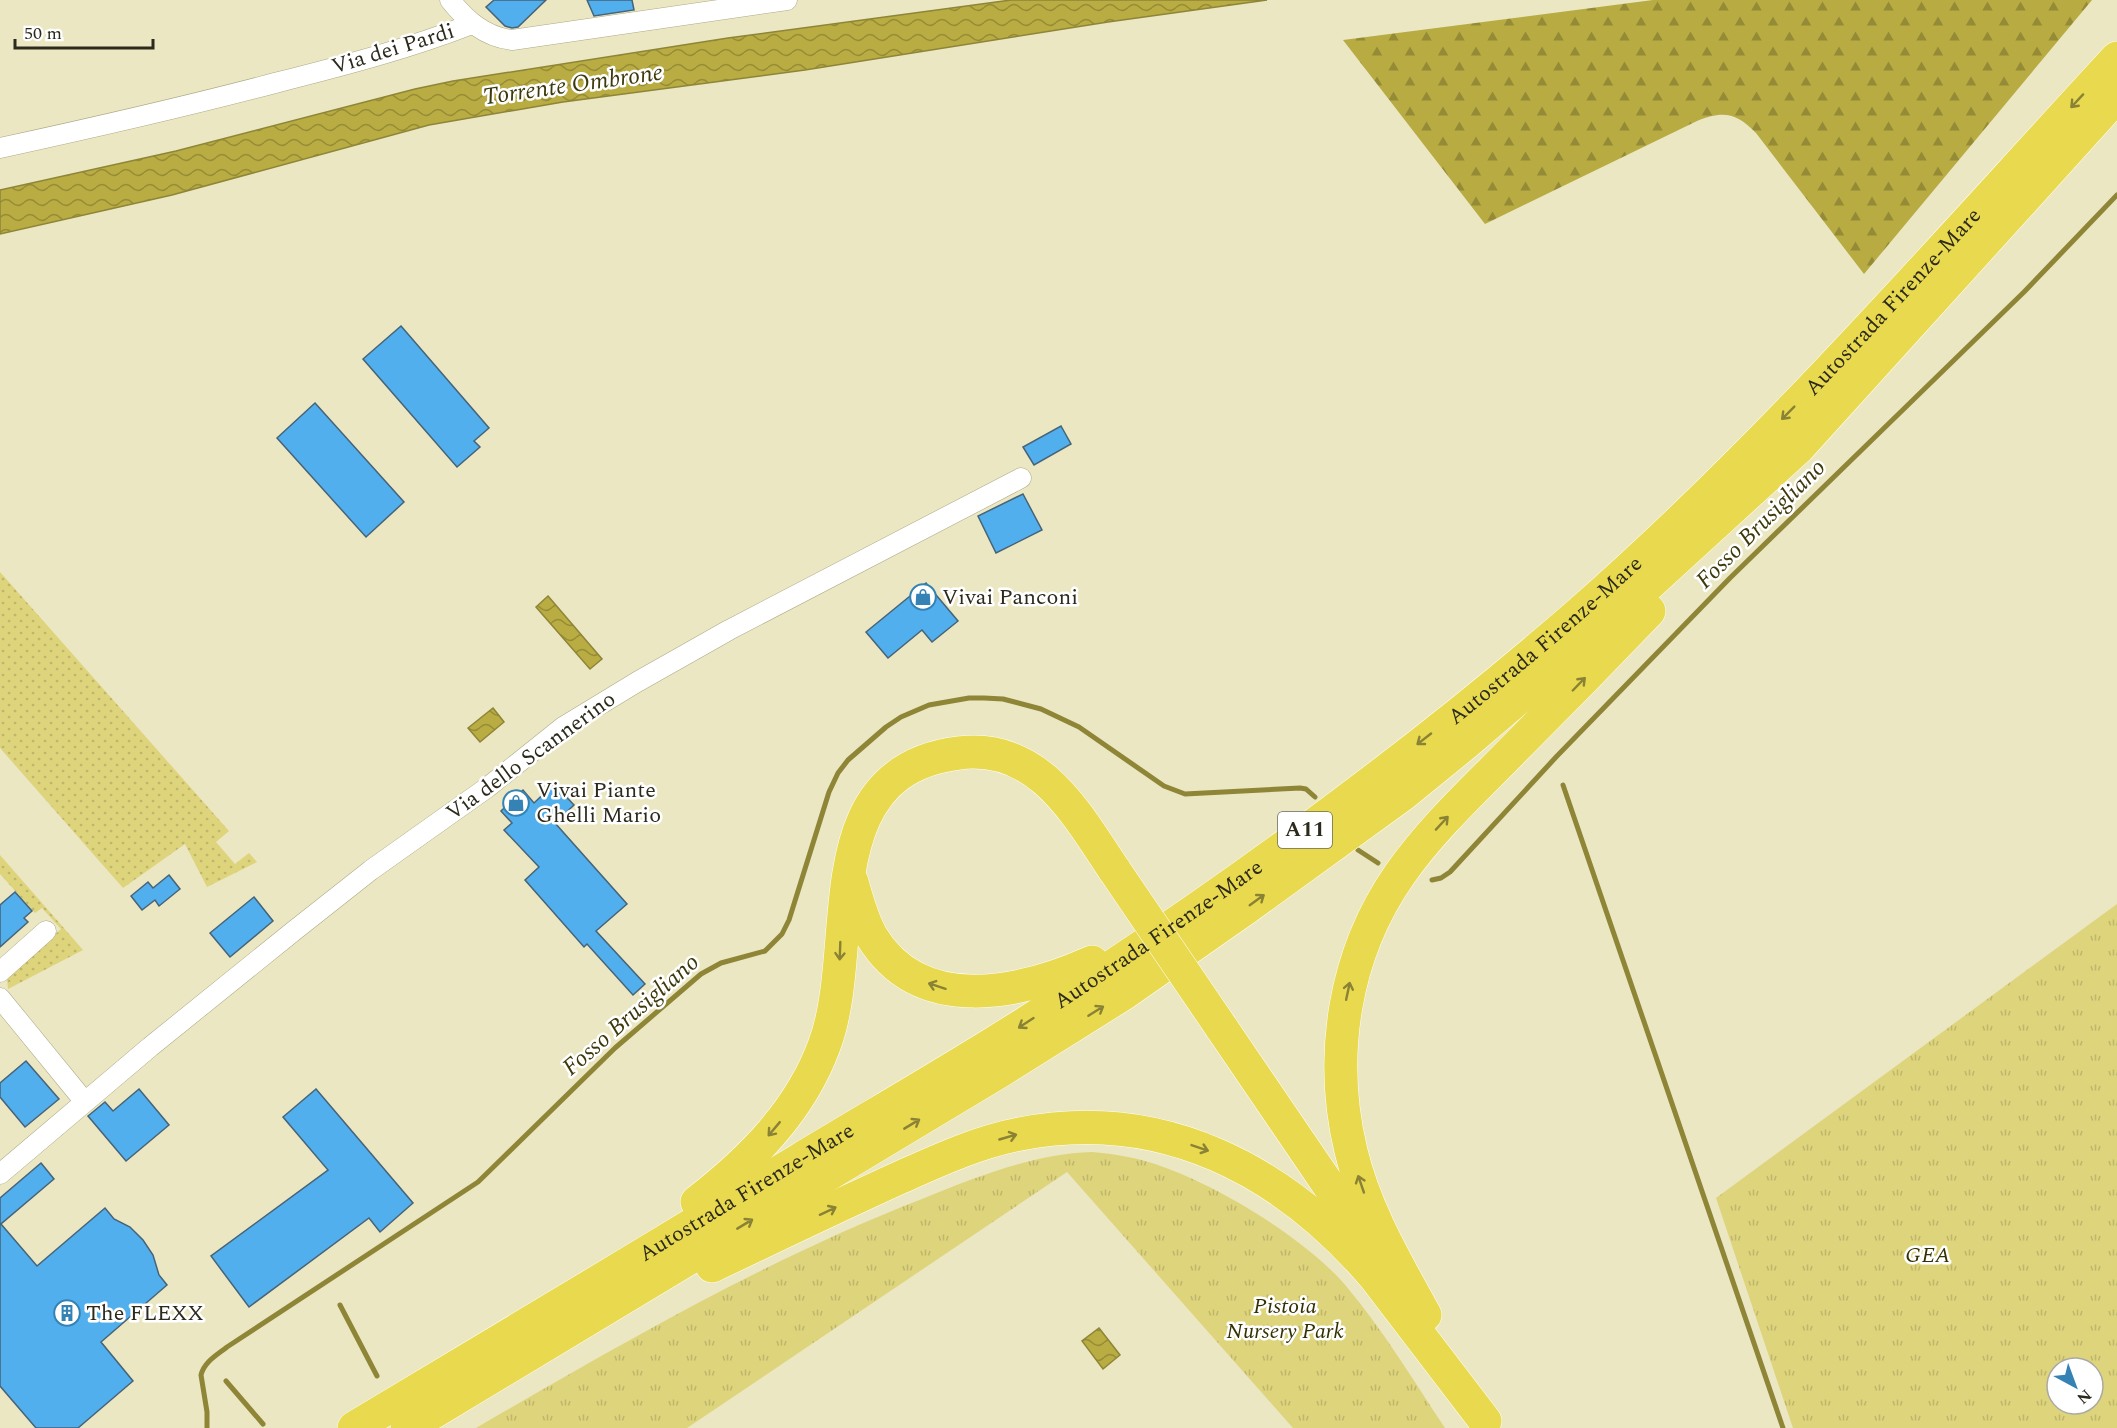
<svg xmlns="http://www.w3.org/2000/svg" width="2117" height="1428" viewBox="0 0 2117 1428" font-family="Spectral,serif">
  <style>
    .grass { fill: url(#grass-dots) }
    .forest { fill: url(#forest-firs) }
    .park { fill: url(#park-tufts); fill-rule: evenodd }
    .water { fill: url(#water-waves); stroke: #8e8537; stroke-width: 1.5 }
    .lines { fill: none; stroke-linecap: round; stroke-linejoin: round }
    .stream { stroke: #8e8537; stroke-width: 5 }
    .building { fill: #52afed; stroke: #466378; stroke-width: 1.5 }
    .minor-casing { stroke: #adaa86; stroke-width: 21 }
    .motorway-casing { stroke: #fff; stroke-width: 34 }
    .minor { stroke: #fff; stroke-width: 20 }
    .motorway { stroke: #e9d94e; stroke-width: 33 }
    .motorway-bridge-casing { stroke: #fff; stroke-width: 34; stroke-linecap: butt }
    .motorway-bridge { stroke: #e9d94e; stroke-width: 33 }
    .oneway { stroke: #8a8235 }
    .labels { text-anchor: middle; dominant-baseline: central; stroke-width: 5; stroke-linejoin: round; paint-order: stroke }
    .shield { fill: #fff; stroke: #6b6a60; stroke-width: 1.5 }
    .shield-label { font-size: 21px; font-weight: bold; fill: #2b2a1c }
    .street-label { font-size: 22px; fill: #2b2a1c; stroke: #fff }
    .poi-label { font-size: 22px; fill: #2b2a1c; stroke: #fff; text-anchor: start }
    .park-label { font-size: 22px; font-style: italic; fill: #353002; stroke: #fff }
    .water-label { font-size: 24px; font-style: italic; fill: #3e390c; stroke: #fff }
  </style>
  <defs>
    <pattern id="grass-dots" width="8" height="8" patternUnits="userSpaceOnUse" patternTransform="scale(1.5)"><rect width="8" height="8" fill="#ded47c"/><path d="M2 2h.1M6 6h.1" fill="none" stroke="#bfb66b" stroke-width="1.8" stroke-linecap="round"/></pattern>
    <pattern id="forest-firs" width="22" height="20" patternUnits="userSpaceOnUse" patternTransform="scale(1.5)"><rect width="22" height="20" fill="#b7ab42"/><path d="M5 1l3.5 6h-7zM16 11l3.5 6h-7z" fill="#958b36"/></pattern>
    <pattern id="park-tufts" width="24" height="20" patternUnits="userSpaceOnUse" patternTransform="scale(1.5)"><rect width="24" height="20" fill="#ded47c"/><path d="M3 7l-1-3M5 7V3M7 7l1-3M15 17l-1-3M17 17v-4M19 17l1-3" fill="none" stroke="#bfb66b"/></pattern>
    <pattern id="water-waves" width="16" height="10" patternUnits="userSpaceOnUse" patternTransform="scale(1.5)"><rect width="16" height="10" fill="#b8ac42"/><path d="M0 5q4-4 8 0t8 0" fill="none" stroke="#968c36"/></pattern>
  </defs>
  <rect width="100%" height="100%" fill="#eae7c2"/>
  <path class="grass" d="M0,572L229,831L216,842L235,864L249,853L257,862L207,887L185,844L123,888L0,748Z
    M0,855L83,950L8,989L7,978L61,929L42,908L35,913L0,874Z"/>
  <path class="forest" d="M1653,0H2092L1864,274L1756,133C1737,113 1723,110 1697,121L1485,224L1343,40Z"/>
  <path class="park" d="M2117,904V1428H1793L1716,1198ZM2057,1368H2093V1404H2057Z
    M1092,1152C1106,1153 1119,1155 1133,1158C1198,1172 1303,1235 1346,1286C1383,1330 1413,1380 1445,1428H1293L1067,1172L687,1428H476C621,1344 765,1260 922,1199C976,1177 1033,1154 1092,1152Z"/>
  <path class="water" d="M1011,0H1267L1108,22L805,70L563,102L429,125L172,195L0,234V190L176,151L415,89L453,81L728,38Z
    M548,596L602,659L590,669L536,607Z
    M493,708L504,722L480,742L468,728Z
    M1099,1328L1120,1355L1103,1369L1082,1341Z"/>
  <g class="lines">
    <path class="stream" d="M1563,785L1783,1428
      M1358,850L1378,863
      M1432,880L1441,878L1450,872L1557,756L1730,578L2024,292L2117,195
      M340,1305L377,1376
      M226,1381L263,1424
      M207,1428V1412L201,1375C204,1362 217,1355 227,1347L478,1182L615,1048L701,974L721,963L765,951L782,934L789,920L829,792L838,773L848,760L886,727L901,717L929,705L969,698H984L1003,699L1041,709L1079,727L1164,786L1185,794L1300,788L1306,789L1315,797"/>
  </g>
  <path class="building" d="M494,0H546L518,27L512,28L505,26L486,7Z
    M587,0H632L634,10L594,16Z
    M401,326L489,428L474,441L480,447L457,467L363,359Z
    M315,403L404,502L366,537L277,438Z
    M1061,426L1071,444L1034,465L1023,447Z
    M1023,494L1042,530L996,553L978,516Z
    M926,583L958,621L932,642L922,630L888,658L866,632Z
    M554,784L574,805L555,823L627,904L596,931L645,984L633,995L587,944L584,947L525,880L539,867L504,830L512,823L501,811L523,790L534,803Z
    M169,875L180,889L159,906L155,900L142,910L131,896L148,882L153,888Z
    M15,892L32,911L24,918L28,922L0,947V905Z
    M254,897L273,921L230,957L210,933Z
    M26,1061L59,1099L25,1127L0,1097V1083Z
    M139,1089L169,1125L126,1161L88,1116L105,1102L113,1111Z
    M316,1089L413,1203L380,1232L369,1218L249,1307L211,1256L328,1170L283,1117Z
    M41,1163L54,1179L1,1224L37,1266L105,1208L114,1219L130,1227L143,1240L153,1255L159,1275L167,1285L101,1342L133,1381L78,1428H36L0,1386V1198Z"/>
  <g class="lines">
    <g class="minor-casing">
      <path id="minor" d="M450,0C466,20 485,37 512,40L787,0
        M0,148C92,128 184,107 275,83C342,66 408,49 472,24
        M0,972L46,931
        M0,998L85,1102
        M0,1174L150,1047L295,930L371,870L488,787L563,727L637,682L729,630L1021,478"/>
    </g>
    <g class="motorway-casing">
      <g id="motorway">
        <path d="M852,882C857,900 862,920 872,937C921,1017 1022,993 1092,962"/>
        <path d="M1221,1027L1370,1246"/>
        <path d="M697,1202C751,1160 800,1111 824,1046C862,948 809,771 959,753C1040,743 1077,815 1115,871"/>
        <path d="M712,1266C775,1236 837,1206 901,1177C939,1160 978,1142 1020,1134C1162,1106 1284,1170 1375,1277L1485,1421"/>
        <path d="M1425,1315C1396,1262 1365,1210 1351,1151C1328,1056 1344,954 1400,874C1433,827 1476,788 1516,747C1561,702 1605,657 1649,611"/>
        <path id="s1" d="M354,1428C503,1339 651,1250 799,1160C902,1098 1007,1038 1107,970C1269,862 1427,745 1575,617C1771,446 1941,248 2117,58"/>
        <path d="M407,1428L1000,1071L1123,994L1246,908L1402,795L1467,742L1613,617L1799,447L2117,96"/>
      </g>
    </g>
    <use href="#minor" class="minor"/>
    <use href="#motorway" class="motorway"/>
    <g class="motorway-bridge-casing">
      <path id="motorway-bridge" d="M1115,871L1221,1027"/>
    </g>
    <use href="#motorway-bridge" class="motorway-bridge"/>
  </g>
  <defs><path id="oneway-shaft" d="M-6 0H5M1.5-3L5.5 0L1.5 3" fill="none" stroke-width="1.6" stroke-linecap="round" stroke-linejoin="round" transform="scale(1.5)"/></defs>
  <g class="oneway">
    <use href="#oneway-shaft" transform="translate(2077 101) rotate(133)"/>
    <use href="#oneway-shaft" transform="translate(1788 413) rotate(135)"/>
    <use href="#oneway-shaft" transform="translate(1579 684) rotate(-46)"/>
    <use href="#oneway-shaft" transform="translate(1424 739) rotate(142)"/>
    <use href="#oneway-shaft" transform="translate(1442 823) rotate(-47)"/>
    <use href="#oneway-shaft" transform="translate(1257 900) rotate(-36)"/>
    <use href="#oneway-shaft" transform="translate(840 951) rotate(92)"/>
    <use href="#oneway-shaft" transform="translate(937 986) rotate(-162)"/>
    <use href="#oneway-shaft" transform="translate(1348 991) rotate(-78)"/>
    <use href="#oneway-shaft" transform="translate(1096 1011) rotate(-32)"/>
    <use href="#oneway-shaft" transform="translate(1026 1023) rotate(147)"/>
    <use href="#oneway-shaft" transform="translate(912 1124) rotate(-31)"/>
    <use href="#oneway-shaft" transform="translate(774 1129) rotate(130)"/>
    <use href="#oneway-shaft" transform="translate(1008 1137) rotate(-16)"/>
    <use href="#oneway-shaft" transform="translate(1200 1148) rotate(19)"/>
    <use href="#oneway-shaft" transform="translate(1361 1184) rotate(-109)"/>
    <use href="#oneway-shaft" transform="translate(828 1211) rotate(-25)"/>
    <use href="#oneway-shaft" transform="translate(745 1224) rotate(-31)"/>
  </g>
  <defs>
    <g id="shop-ring" transform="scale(1.35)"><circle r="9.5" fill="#fff" stroke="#3583b5" stroke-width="1.5"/><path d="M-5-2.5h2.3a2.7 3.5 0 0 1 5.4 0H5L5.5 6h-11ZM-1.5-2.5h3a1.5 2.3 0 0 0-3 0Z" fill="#3583b5"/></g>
    <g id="building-ring" transform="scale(1.35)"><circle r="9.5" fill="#fff" stroke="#3583b5" stroke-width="1.5"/><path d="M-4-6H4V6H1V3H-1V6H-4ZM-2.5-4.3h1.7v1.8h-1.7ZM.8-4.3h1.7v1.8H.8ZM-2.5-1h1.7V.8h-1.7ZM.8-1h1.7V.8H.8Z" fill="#3583b5"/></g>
  </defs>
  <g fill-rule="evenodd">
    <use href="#shop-ring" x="923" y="597"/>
    <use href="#shop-ring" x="516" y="803"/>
    <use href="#building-ring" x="67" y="1313"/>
  </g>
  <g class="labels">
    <rect class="shield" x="1278" y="812" width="54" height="36" rx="4.5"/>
    <g class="shield-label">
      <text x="1305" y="830">A11</text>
    </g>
    <g class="street-label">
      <text transform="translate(393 49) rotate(-17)">Via dei Pardi</text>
      <text stroke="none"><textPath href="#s1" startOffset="1916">Autostrada Firenze-Mare</textPath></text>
      <text stroke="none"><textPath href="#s1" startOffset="1430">Autostrada Firenze-Mare</textPath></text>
      <text transform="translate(531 756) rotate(-36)">Via dello Scannerino</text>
      <text stroke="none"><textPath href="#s1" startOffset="944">Autostrada Firenze-Mare</textPath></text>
      <text stroke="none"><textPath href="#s1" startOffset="458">Autostrada Firenze-Mare</textPath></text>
    </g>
    <g class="poi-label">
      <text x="942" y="597">Vivai Panconi</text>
      <text x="536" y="790">Vivai Piante<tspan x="536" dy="25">Ghelli Mario</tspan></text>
      <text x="86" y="1313">The FLEXX</text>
    </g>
    <g class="park-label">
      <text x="1928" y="1255">GEA</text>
      <text x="1285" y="1306">Pistoia<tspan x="1285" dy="25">Nursery Park</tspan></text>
    </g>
    <g class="water-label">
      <text transform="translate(573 85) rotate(-8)">Torrente Ombrone</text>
      <text transform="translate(1761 524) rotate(-45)">Fosso Brusigliano</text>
      <text transform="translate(631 1015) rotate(-41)">Fosso Brusigliano</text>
    </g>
  </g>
  <g transform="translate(2075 1386) rotate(139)"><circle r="28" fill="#ffffff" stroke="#aaaaa4" stroke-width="1.5"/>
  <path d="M0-4.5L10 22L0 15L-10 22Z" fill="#3583b5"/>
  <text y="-9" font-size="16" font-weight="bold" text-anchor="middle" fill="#2b2a1c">N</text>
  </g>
  <path d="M15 39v9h138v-9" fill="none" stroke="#2b2a1c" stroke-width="3"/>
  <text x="24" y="39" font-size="18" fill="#2b2a1c" stroke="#ffffff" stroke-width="4.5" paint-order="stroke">50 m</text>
</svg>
